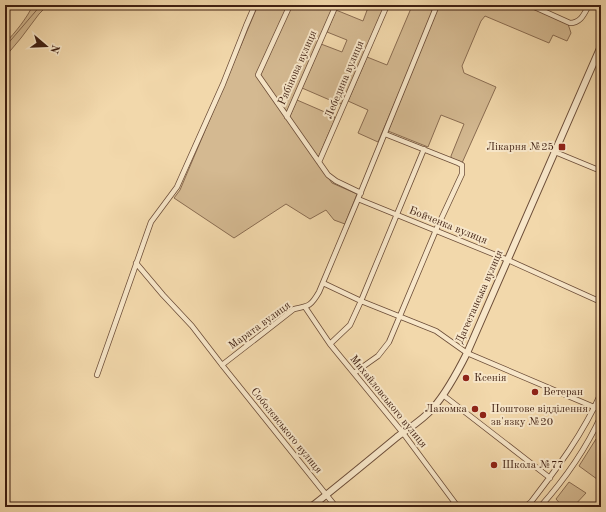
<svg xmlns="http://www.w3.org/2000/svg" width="606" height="512" viewBox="0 0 606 512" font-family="'Old Standard TT',serif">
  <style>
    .green { fill: #d4b991; stroke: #8a6c51 }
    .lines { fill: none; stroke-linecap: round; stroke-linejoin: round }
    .stream { stroke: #86684e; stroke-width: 1 }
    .minor-casing { stroke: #6c4d38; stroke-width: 6 }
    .tertiary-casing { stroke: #6c4d38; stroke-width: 8 }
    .minor { stroke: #f7e6c8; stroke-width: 4.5 }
    .tertiary { stroke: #f7e6c8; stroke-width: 6 }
    .poi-dot { fill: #8f2418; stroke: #f7e6c8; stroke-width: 1.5 }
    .labels { text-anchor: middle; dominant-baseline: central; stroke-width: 4; stroke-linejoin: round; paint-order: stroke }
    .street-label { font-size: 11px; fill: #3f1f11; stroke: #f7e6c8 }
    .poi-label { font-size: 11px; fill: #3f1f11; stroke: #f7e6c8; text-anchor: start }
  </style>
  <rect width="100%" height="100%" fill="#f2d8ab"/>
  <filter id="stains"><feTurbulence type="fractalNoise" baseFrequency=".005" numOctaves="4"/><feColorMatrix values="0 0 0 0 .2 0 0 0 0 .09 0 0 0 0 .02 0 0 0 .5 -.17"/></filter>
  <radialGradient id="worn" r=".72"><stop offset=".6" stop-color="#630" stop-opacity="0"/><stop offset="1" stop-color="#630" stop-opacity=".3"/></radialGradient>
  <path class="green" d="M33,5H48L39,14L21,38L5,57V43C15,33 27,18 33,5Z
    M258,5H288L256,75L332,183L357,194L345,224L334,220L326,210L310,219L286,204L234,238L174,198L180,190Z
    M292,5H334L286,114L260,76Z
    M369,5H385L343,103L339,104L302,88L321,44L342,52L347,40L327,32L336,10L363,21Z
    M439,5H525L568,24L571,33L567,41L553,35L549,43L485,16L481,21L462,66L464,73L496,87L462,163L451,158V156L464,124L441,115L428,147L388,131Z
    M412,6L432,10L433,13L378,142L358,133L368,110L348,101L367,57L387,65Z
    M297,100L334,116L335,119L318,158L289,118Z
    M596,439L601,441V482L579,466Z
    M569,482L586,493L573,507H563L556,499Z"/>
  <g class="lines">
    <path class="stream" d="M5,47L41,5"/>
    <g class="minor-casing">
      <path id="minor" d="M290,5L258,75L328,175L336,181L361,193
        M427,5L437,6
        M437,5L358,199L508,260L601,302
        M530,5L570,23C581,23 584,14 589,5
        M287,117L336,5
        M555,152L601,171
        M319,162L387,5
        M136,263L163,295L192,326L222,365L336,507
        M323,283L361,301L436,331L467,353L601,410
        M305,307L330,344L403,433L458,507
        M330,344L350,325L361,301L424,149
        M222,365L294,309C309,306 311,306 319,292L358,199
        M354,373L378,356L389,342L436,230L462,174V165L458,163L385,134
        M97,375L151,222L177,187L223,84L246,26L255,5
        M443,395L550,478
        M525,507L531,502C558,467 583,434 601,393
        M540,507C565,479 586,449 601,416"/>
    </g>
    <g class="tertiary-casing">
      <path id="tertiary" d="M311,507C340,484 368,461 397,437C409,428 423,420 433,408C447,392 457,373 467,353L601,46"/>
    </g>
    <use href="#minor" class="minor"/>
    <use href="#tertiary" class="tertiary"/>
  </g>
  <g class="poi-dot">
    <rect x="558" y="143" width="8" height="8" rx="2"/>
    <circle cx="466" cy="378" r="4"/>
    <circle cx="535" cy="392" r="4"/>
    <circle cx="475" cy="409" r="4"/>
    <circle cx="483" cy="415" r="4"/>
    <circle cx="494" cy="465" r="4"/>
  </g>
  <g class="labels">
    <g class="street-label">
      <text transform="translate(298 68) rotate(-66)">Рябінова вулиця</text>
      <text transform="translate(345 80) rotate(-67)">Лебедина вулиця</text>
      <text transform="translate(448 226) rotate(22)">Бойченка вулиця</text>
      <text transform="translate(480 297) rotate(-66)">Дагестанська вулиця</text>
      <text transform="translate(260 326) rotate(-36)">Марата вулиця</text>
      <text transform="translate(388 402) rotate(51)">Михайловського вулиця</text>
      <text transform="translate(286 431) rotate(51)">Соболєвського вулиця</text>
    </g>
    <g class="poi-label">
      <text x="554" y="147" text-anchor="end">Лікарня №25</text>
      <text x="474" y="378">Ксенія</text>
      <text x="543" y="392">Ветеран</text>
      <text x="467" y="409" text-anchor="end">Лакомка</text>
      <text x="491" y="409">Поштове відділення<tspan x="491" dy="13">зв'язку №20</tspan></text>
      <text x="502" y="465">Школа №77</text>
    </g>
  </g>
  <rect width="606" height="512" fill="none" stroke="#f2d8ab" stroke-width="20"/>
  <rect x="6" y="6" width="594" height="500" fill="none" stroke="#3f1f11" stroke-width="2"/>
  <rect x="10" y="10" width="586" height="492" fill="none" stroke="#3f1f11"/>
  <g transform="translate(46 46) rotate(109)" stroke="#f7e6c8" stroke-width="3" paint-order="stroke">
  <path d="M0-3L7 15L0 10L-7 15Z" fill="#3f1f11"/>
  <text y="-6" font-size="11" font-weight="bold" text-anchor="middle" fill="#3f1f11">N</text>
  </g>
  <rect width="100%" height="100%" filter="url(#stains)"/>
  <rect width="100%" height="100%" fill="url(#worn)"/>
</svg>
